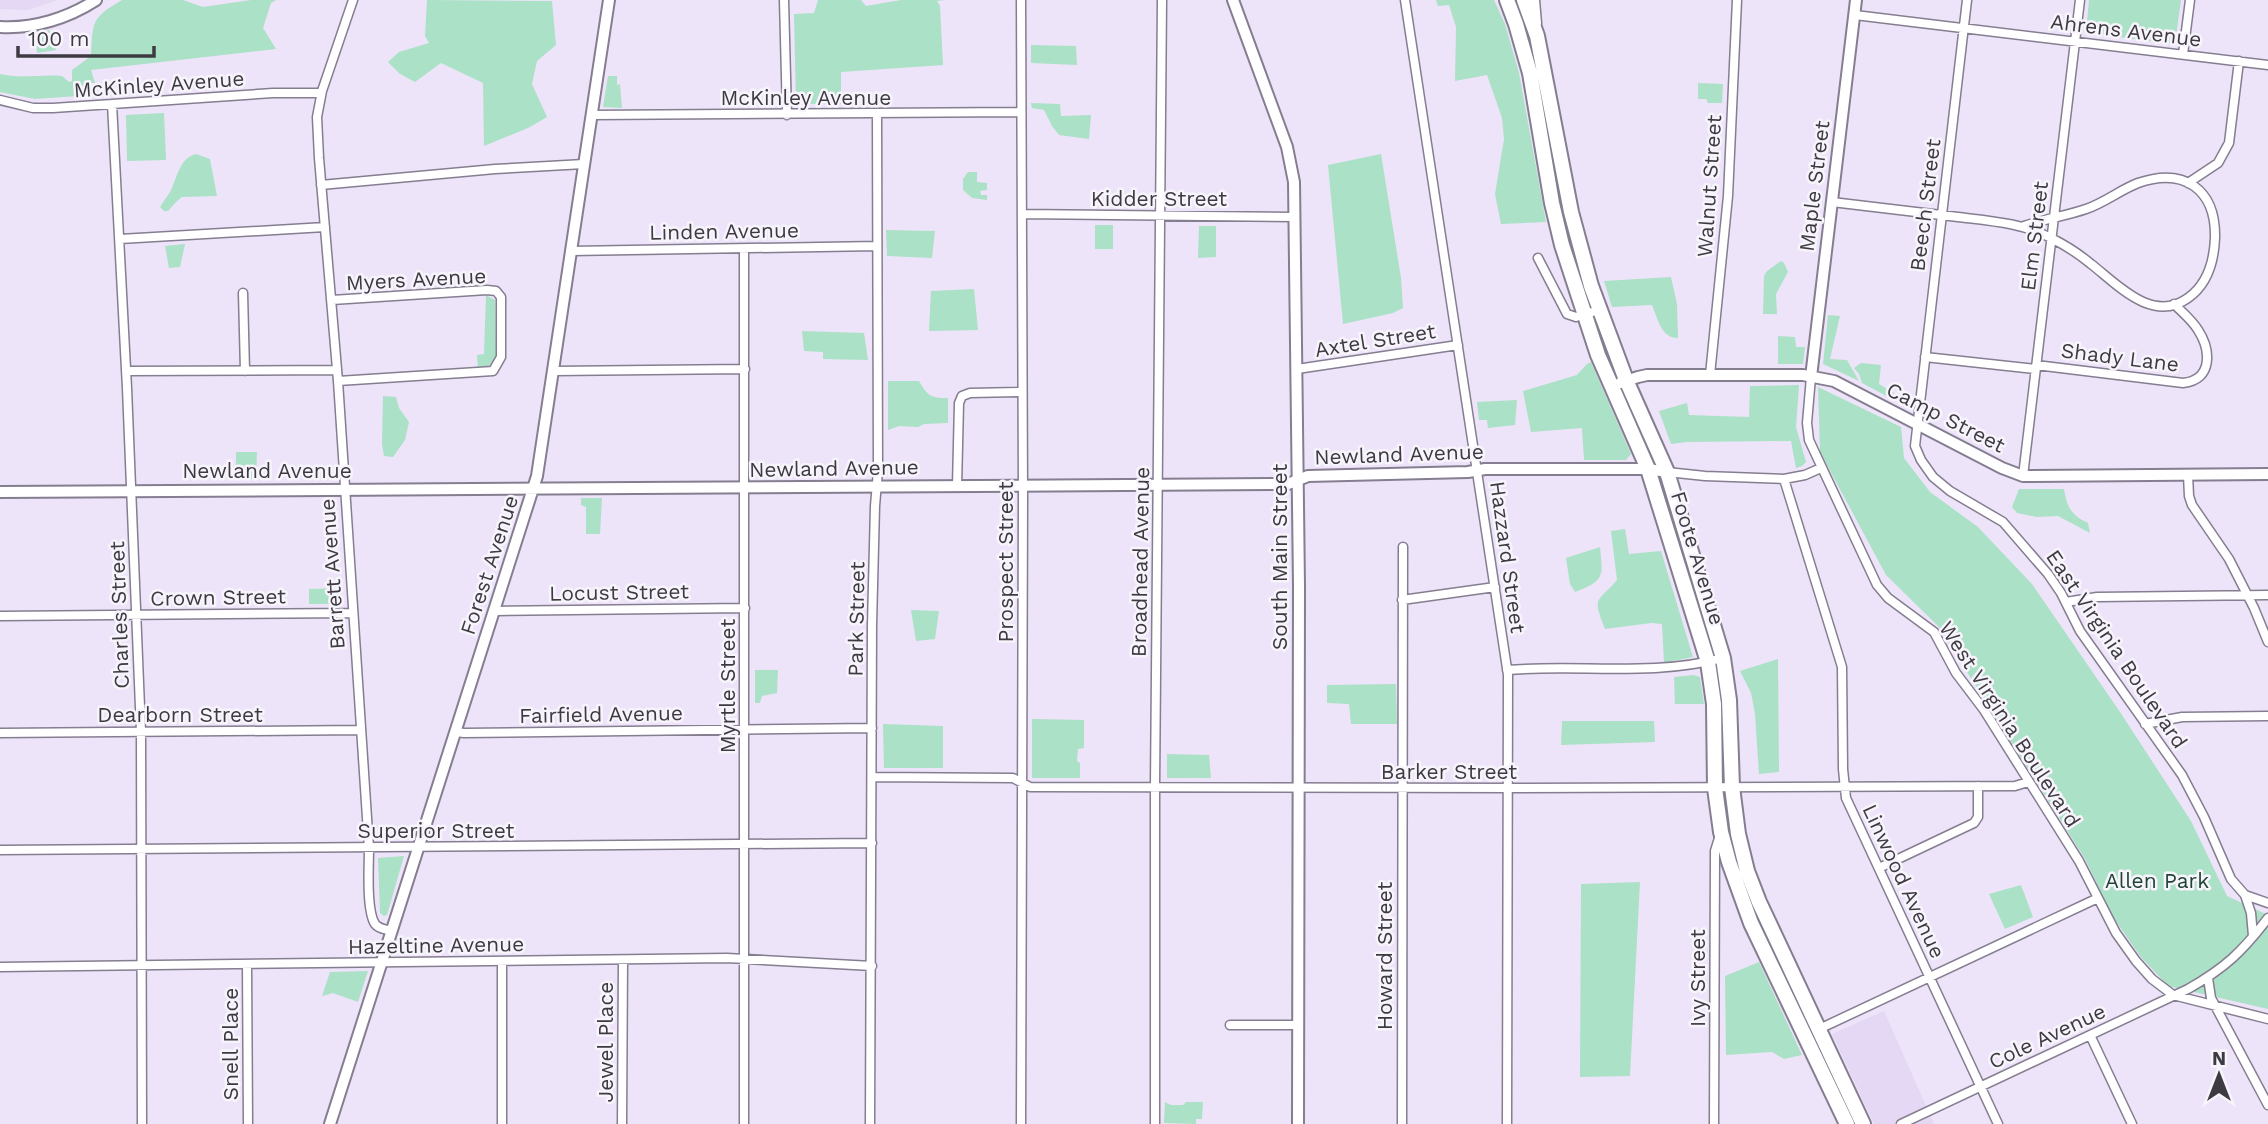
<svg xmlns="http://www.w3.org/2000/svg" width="2268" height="1124" viewBox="0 0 2268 1124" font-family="'Work Sans',sans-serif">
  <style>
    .built { fill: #e4d8f4 }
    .green { fill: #abe1c6 }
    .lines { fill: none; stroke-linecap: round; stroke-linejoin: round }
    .street-casing { stroke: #857d90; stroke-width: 11 }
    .secondary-casing { stroke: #857d90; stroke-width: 14 }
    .highway-casing { stroke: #857d90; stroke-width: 18 }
    .street { stroke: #fff; stroke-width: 8 }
    .secondary { stroke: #fff; stroke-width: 10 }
    .highway { stroke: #fff; stroke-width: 14 }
    .labels { text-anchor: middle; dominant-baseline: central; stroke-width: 5; stroke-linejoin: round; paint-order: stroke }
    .street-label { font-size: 21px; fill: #3e3a42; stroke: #f8f4fc }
    .park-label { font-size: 21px; fill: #1e4433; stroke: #f8f4fc }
  </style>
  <rect width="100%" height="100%" fill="#ede4f9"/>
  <path class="built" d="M0,0H58L28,10L0,9Z
    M1884,1011L1934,1124H1874L1832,1034Z"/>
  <path class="green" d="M122,0H183L203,7L251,0H276L271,3L263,28L276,49L91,70L95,83H84V90L78,96L35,99L0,92V74C21,79 41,74 62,76L69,82L72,81V70L91,56C93,21 91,18 122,0Z
    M427,0L552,1L556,45L537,61L532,84L547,117L528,128L484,146L483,83L441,63L415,82L400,74L388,62L399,52L429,43L425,36Z
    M818,0H861L866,6L901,0H945L937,1L940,6L943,65L841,72V104H796L794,14L814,13Z
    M1436,0H1494L1505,24L1519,73L1546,222L1501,224L1495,194L1504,139L1502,118L1487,75L1455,81L1456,27L1449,5L1438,6Z
    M2089,0H2181L2175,44L2086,33Z
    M49,30L57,46L56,50L37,53L34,33Z
    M1031,45L1076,46L1077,65L1031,63Z
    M608,76H617V85L620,84L622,108L603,107Z
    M1698,83L1723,84L1722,103H1708L1706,99H1698Z
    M1031,103L1060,104L1061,116L1091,115L1089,139L1059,135L1052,126L1044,110L1032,108Z
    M164,113L166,160L127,161L126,115Z
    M196,154L210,159L217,196L182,197L176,202L168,211H164L160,207C163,202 167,197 170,192C177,179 179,158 196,154Z
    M1381,154L1401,278L1403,308L1393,313L1343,324L1328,165Z
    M968,172H977V182L987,183V190L980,191L981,195H987V200L972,198L963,190V179Z
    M1095,225H1113V249H1095Z
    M1199,226H1216V257L1198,258Z
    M886,230L935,231L932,258L887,256Z
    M185,244L180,267L169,268L165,246Z
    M1781,261L1784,263L1788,272L1776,294L1777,314H1763L1764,276L1767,271Z
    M1671,277L1677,304L1678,338C1661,338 1658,319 1652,305L1612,307L1604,281Z
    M974,289L978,330L929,331L931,291Z
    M486,295L495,300L496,358L487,368L478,369L477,355L484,354Z
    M1828,315L1840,316L1830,359L1847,360L1859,381L1823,364Z
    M802,331L864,333L868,360L823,359V352L804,351Z
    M1778,336L1795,337L1796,347H1805L1803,364H1778Z
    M1591,362L1631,454L1626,460H1584L1582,428L1531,432L1523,391L1577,375L1587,364Z
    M1861,363L1881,365L1879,384L1894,393L1892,399L1862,383L1859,374L1854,368Z
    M888,381H919C928,396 930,398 948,398V423L924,424L918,427L899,426L888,430Z
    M1799,385L1796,427L1806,462L1802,466L1796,468L1791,441L1687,442L1671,444L1659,411L1687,403L1689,415L1749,417L1750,386Z
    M1818,387L1901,427L1904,458L1930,492L1978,527L2032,584L2120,712L2191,821L2227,896L2268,915V1009L2168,986L2140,956L2113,917L2085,859L1938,626L1886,575L1820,452Z
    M383,396L396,397L399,408L409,422L405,440L393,457L384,456L382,444Z
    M1517,400L1515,425L1488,428L1487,420H1479L1477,402Z
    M236,452H257L256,479H236Z
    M2019,489H2064C2067,507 2071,515 2088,523L2090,533L2058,516L2037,517L2017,513L2012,507Z
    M581,498H602L600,534H586V507L581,505Z
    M1625,529L1629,554L1661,551L1693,657L1664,663L1662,624L1651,623L1605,629C1592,596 1597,603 1617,580L1611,531Z
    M1600,547C1603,577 1605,580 1575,592L1570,584L1566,558Z
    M341,588L342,604H309V589Z
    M911,610L939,611L935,639L916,641Z
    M1778,659L1779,772L1759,774L1755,714L1751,693L1740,671Z
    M755,670H778L777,693L762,696L760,703H755Z
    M1693,675L1700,677L1704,704H1675L1674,677Z
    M1396,684L1397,724H1351L1349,704L1327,703V685Z
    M1032,719L1084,720V748L1078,749L1077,761L1080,763V778H1032Z
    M1562,721H1654L1655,742L1561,745Z
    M883,724L943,726V768H884Z
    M1167,754L1209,755L1211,778H1167Z
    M404,856L387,915L384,916L380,913L378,858Z
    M1640,882L1630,1076L1580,1077L1581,884Z
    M2021,885L2033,917L2005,929L1989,894Z
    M1759,962L1802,1055L1784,1059L1772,1052L1726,1055L1725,976Z
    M368,971L358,1002L333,993L322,996L330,972Z
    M1165,1102L1171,1105H1183L1186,1102H1203L1202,1119H1196V1124L1164,1123Z"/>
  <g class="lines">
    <g class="street-casing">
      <path id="street" d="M353,0L322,91L317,117L319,158L338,381L369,848C369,866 366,910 375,924C379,929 385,929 391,931
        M784,0L787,115
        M1405,0L1508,675L1507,1124
        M1535,0L1537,23
        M1967,0L1915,446L1921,460L1933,477L1950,491L2003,522L2048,574L2061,593L2080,631L2182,775L2204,817L2231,879L2245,895L2268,903
        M1855,15L2268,65
        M2183,54L2190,0
        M0,100L33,108H53L273,93H321
        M112,104L127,388L141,732L142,1124
        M592,115L1021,112
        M2188,183L2218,163L2229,143L2239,61
        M321,185L495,169L584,164
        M1832,202C1874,207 1916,212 1958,217C1991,221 2022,223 2051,238C2065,245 2079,254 2091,264C2117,284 2152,324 2188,298C2208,284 2214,262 2215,238C2216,189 2184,167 2138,183C2120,190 2104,203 2086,209C2066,216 2044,219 2024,226
        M1022,214L1295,217
        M120,239L325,227
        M571,251L877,246
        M1538,258L1567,314L1576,317L1599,310
        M243,293L245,371
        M332,300L487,290L496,291L501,297V357L493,371L338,381
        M1925,357L2035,369
        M2036,365L2183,383C2213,380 2211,350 2198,330C2192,320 2182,312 2174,304
        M1297,369L1458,345
        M127,371L337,370
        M554,371L745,369
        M1710,375L1728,196L1737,0
        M1811,377L1807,423L1809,440L1877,585L1888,598L1934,632L1956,673L1984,710L2079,861L2116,933L2136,961L2152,979L2173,995L2268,1019
        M1667,472L1705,476L1784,479L1805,475L1821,468
        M2188,475L2189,496L2192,505L2229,559L2254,608L2268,642
        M2023,476L2080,0
        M1784,479L1842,667L1843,769L1846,798L1998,1124
        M957,486L959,403L962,396L970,393L1022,392
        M1402,600L1495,587
        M2066,602L2097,597L2268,595
        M494,611L745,608
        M0,616L352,613
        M1507,670C1580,664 1651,677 1723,658
        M2145,724L2182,717L2268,716
        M456,732L464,733L872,728
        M0,733L361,730
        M873,777L1013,778L1030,787L1516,788L2015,786L2028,782
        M0,850L872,843
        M1879,868L1974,823L1978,817V786
        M2245,895L2251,913L2253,936
        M502,962V1124
        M247,964L248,1124
        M0,967L727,958L872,966
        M2208,978L2211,998L2268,1105
        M1230,1025H1298
        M1817,1030L2098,898
        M2090,1035L2132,1124
        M622,1124L623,960
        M744,1124V249
        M870,1124L872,625L875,506L878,471L877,114
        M1021,1124L1023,496L1021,0
        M1155,1124V786L1162,0
        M1402,1124L1403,547
        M1714,1124L1715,851L1720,835
        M1901,1124L2188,989C2225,968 2242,952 2268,918"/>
    </g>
    <g class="secondary-casing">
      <path id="secondary" d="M1233,0L1287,147L1294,182L1299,586L1298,1124
        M0,27C34,29 68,18 96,0
        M1811,377L1856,0
        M1620,383L1638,377L1647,375H1803L1834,381L2002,468L2023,476L2268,474
        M0,492L1288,484L1308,476L1468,472L1485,469H1648L1667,472
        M330,1124L537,476L609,0"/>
    </g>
    <g class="highway-casing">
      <path id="highway" d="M1507,0L1516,24L1530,73L1552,203L1562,245L1598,355L1648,469L1708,662L1714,704L1715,788L1721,832L1729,862L1751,923L1847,1124
        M1524,0L1537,36L1571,212L1591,286L1626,380L1667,472L1723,658L1729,700L1732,787L1738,834L1747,871L1759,902L1863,1124"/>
    </g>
    <use href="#street" class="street"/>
    <use href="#secondary" class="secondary"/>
    <use href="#highway" class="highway"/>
  </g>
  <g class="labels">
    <g class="street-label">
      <text transform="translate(2126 30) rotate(7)">Ahrens Avenue</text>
      <text transform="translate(159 84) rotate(-4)">McKinley Avenue</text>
      <text x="806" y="97">McKinley Avenue</text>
      <text transform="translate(1709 186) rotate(-86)">Walnut Street</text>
      <text transform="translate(1814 186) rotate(-83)">Maple Street</text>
      <text x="1159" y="198">Kidder Street</text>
      <text transform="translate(1925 205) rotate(-83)">Beech Street</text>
      <text transform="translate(724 231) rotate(-1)">Linden Avenue</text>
      <text transform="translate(2034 236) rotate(-83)">Elm Street</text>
      <text transform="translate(416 279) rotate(-3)">Myers Avenue</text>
      <text transform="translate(1375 340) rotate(-9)">Axtel Street</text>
      <text transform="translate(2120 357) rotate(7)">Shady Lane</text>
      <text transform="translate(1946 417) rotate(27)">Camp Street</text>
      <text transform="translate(1399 454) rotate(-2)">Newland Avenue</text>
      <text transform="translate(834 468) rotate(-1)">Newland Avenue</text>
      <text x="267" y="470">Newland Avenue</text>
      <text transform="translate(1279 557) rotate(-90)">South Main Street</text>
      <text transform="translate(1508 557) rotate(82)">Hazzard Street</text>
      <text transform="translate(1698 558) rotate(73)">Foote Avenue</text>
      <text transform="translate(1005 562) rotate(-90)">Prospect Street</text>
      <text transform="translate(1140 562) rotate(-89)">Broadhead Avenue</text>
      <text transform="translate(489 565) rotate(-72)">Forest Avenue</text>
      <text transform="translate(332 574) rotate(-94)">Barrett Avenue</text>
      <text transform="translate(619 592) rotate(-1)">Locust Street</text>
      <text transform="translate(218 597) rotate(-1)">Crown Street</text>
      <text transform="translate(119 615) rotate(-92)">Charles Street</text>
      <text transform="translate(856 619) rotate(-89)">Park Street</text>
      <text transform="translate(2117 649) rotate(56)">East Virginia Boulevard</text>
      <text transform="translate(727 686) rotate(-90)">Myrtle Street</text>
      <text x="180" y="714">Dearborn Street</text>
      <text transform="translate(601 714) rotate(-1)">Fairfield Avenue</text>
      <text transform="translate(2010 724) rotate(57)">West Virginia Boulevard</text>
      <text x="1449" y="771">Barker Street</text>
      <text x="436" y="830">Superior Street</text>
      <text transform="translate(1904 881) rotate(65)">Linwood Avenue</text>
      <text transform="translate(436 945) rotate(-1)">Hazeltine Avenue</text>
      <text transform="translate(1384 956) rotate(-90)">Howard Street</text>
      <text transform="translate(1697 978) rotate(-90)">Ivy Street</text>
      <text transform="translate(2047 1036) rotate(-25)">Cole Avenue</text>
      <text transform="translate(605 1042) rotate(-90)">Jewel Place</text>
      <text transform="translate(230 1044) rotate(-90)">Snell Place</text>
    </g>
    <g class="park-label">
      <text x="2157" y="880">Allen Park</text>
    </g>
  </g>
  <g transform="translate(2219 1075)" stroke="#f8f4fc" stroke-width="5" paint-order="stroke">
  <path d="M0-5L12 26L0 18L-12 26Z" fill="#3e3a42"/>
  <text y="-10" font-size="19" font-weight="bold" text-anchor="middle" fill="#3e3a42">N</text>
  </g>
  <path d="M18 46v10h136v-10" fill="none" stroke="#3e3a42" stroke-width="3.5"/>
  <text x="28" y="46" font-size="21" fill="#3e3a42" stroke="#f8f4fc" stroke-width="5" paint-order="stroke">100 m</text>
</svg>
